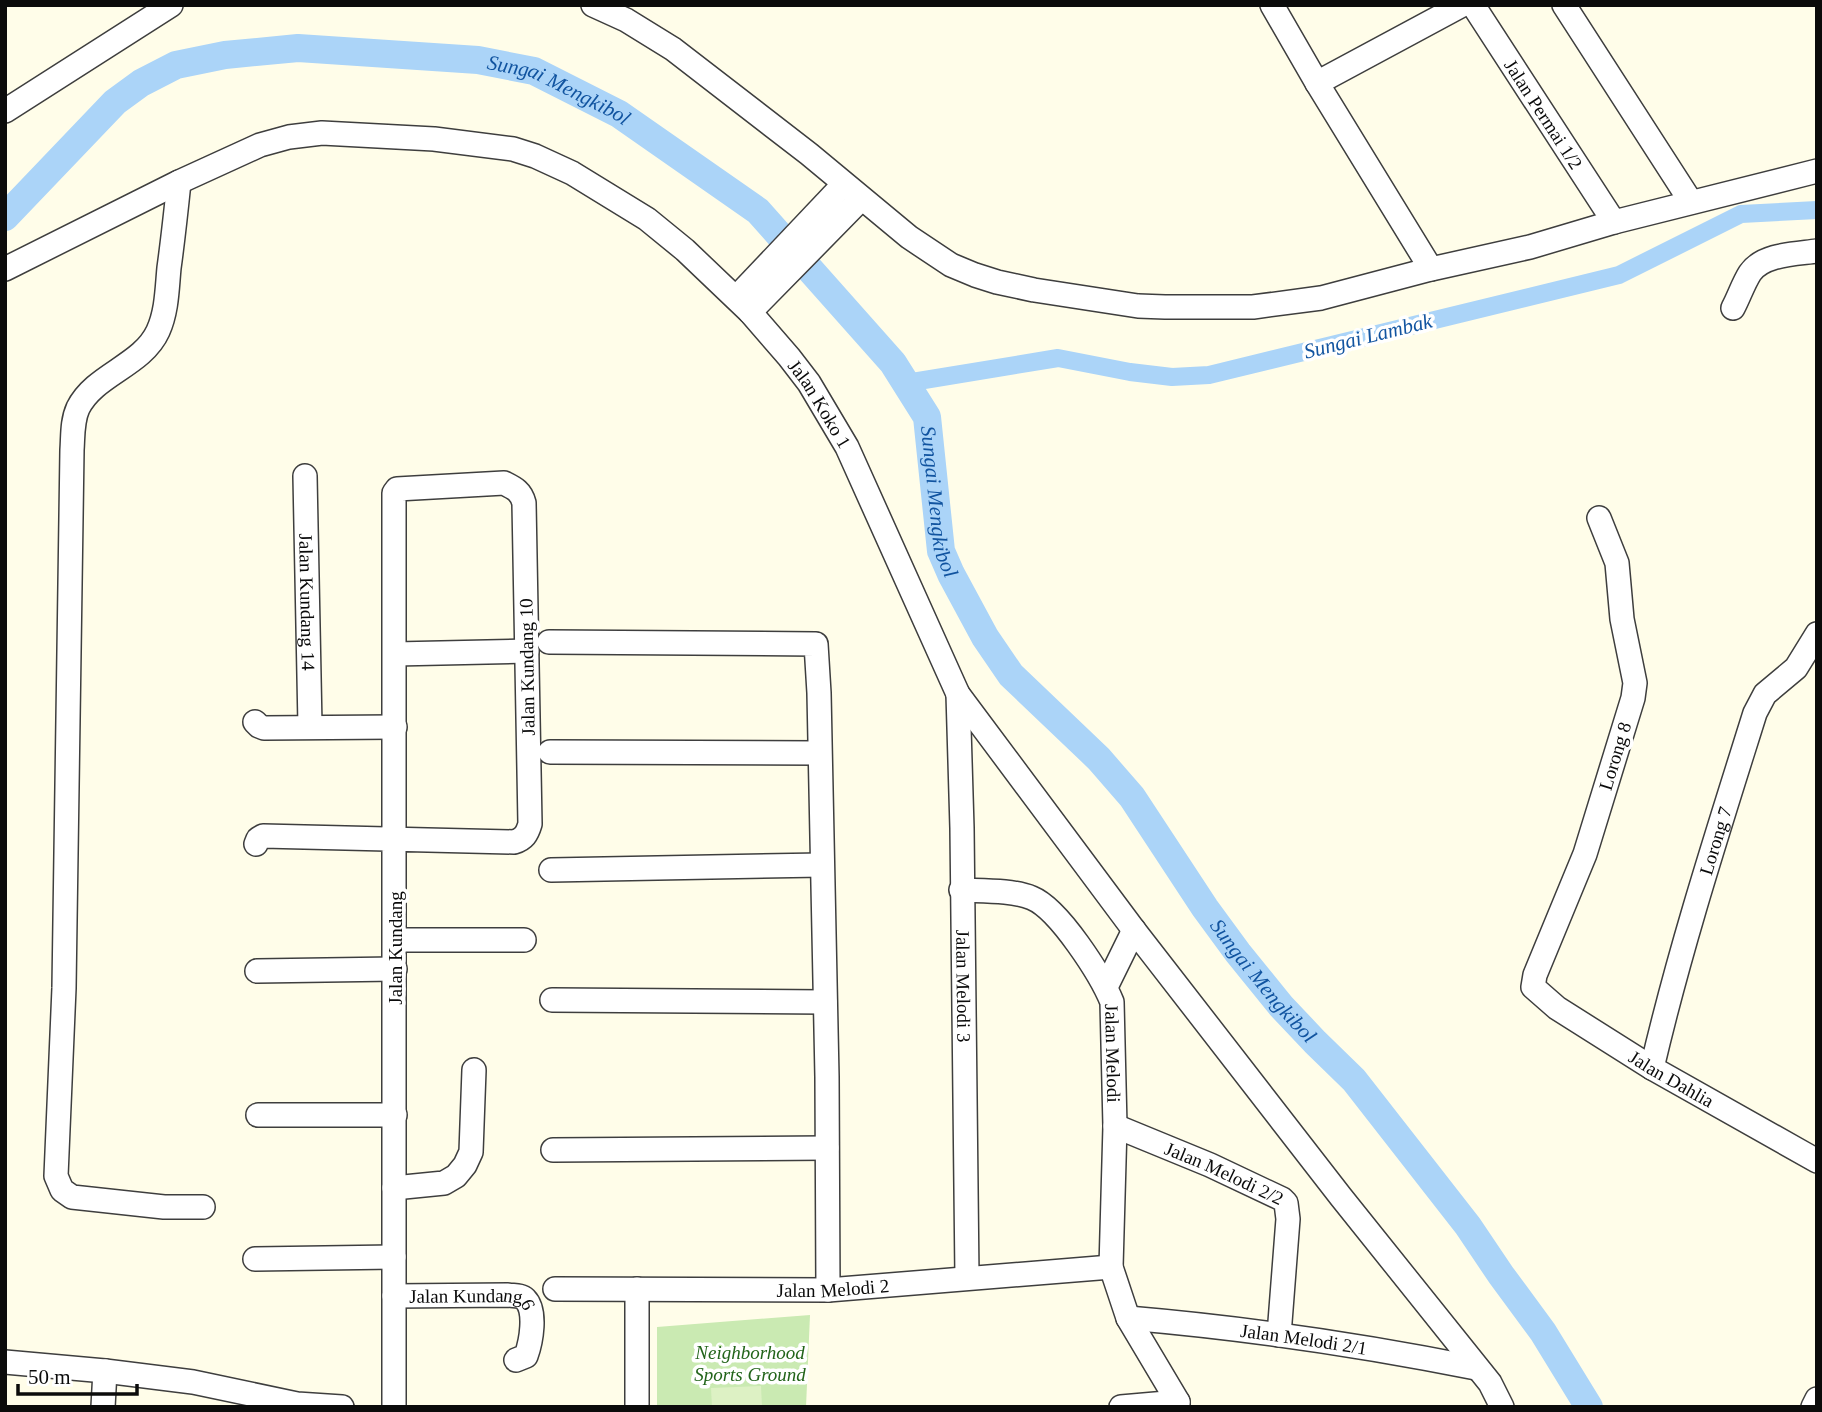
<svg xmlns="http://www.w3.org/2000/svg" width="1822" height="1412" viewBox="0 0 1822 1412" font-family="Georgia,serif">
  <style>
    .green { fill: #caeab2 }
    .pitch { fill: #ddf1c4 }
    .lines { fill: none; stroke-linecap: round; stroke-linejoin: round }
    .canal { stroke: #abd4f8; stroke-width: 18 }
    .river { stroke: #abd4f8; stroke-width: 28 }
    .minor-casing { stroke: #3e3e3e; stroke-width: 26 }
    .minor { stroke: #fff; stroke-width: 23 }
    .labels { text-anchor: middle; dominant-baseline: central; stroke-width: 7; stroke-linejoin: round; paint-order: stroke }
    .street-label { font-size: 19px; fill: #0b0b0b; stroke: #fff }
    .park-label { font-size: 19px; font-style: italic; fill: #22641a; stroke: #fff }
    .water-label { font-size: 21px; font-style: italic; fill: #1154a0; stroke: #fff }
  </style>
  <rect width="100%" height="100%" fill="#fffde9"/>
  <path class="green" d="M810,1315L806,1407H657V1327Z"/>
  <path class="pitch" d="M761,1386L762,1407H712L711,1388Z"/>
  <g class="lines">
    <path class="canal" d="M906,383L1058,358L1130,372L1172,377L1209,375L1619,275L1741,214L1817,210"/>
    <path class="river" id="s1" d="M5,217L115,102L141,83L176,65L225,55L298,48L478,60L534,71L619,114L758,211L893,363L927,417L941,551L951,574L985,637L1011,675L1099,759L1132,797L1205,908L1238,953L1281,1006L1315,1042L1354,1080L1468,1226L1501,1275L1543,1332L1589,1407"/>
    <g class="minor-casing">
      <g id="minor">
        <path d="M593,5L626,20L673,49L809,154L909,237L951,265L975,275L997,282L1034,290L1138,306L1165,307H1253L1321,298L1431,269L1530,247L1614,222L1817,171"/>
        <path d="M1272,5L1317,83L1431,269"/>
        <path id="s2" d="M1473,5L1614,222"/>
        <path d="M1564,5L1691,202"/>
        <path d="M1317,83L1462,5"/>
        <path d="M5,111L171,5"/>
        <path d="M179,182C176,211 173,239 169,268C167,289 167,311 158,331C142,366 95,374 78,408C72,421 73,436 72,450L64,988L56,1176L62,1190L72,1197L164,1207H203"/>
        <path id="s3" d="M5,269L179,182L260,145L289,137L322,133L434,139L513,149L535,156L572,173L647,219L685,250L750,312L789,357L809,383L847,447L958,694L1134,930L1341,1197L1490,1383L1502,1407"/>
        <path d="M736,298L844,184"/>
        <path d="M1733,308C1739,297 1743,284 1750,273C1763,254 1796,254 1817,251"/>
        <path d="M750,312L861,199"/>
        <path id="s4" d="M305,476L310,726"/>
        <path id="s5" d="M1599,518L1617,563L1622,619L1635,683L1633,698L1585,854L1535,975L1533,987L1557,1008L1652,1068L1817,1161"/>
        <path d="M549,642L816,644L819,693L827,1077L828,1290"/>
        <path d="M395,654L527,651"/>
        <path id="s6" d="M958,694L962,828L967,1278"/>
        <path d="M255,722L259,726L264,728L395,727"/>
        <path d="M550,752L819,753"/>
        <path d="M256,844L258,839L263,836L514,842C524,839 527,834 530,824L524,503C521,491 514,488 504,483L397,489L394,493C395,797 393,1102 394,1407"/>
        <path d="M551,870L822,865"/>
        <path id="s7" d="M961,890C983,891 1013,890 1032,898C1059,909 1101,975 1112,1002L1115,1126L1111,1267L1128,1318L1178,1402V1407"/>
        <path d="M395,940H524"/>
        <path d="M257,971L395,969"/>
        <path d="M1106,987L1134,930"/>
        <path d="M552,1000L825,1002"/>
        <path id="s8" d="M1652,1068C1680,948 1718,831 1755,713L1765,694L1796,668L1817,634"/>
        <path d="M258,1115H395"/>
        <path id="s9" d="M1115,1126L1210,1165L1282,1199L1286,1203L1288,1219L1279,1335"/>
        <path d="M553,1150L827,1148"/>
        <path d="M394,1188L444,1183L456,1176L465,1165L471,1152L474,1070"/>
        <path d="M255,1259L394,1257"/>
        <path id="s10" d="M555,1289L828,1290L1111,1267"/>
        <path id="s11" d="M394,1296L508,1295C514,1296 521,1295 525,1299C537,1311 531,1342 526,1356L516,1360"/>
        <path id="s12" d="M1128,1318C1245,1328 1361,1345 1476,1368"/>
        <path d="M5,1362L105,1371L193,1382L297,1404L342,1407"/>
        <path d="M103,1407L105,1371"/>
        <path d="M637,1407V1289"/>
        <path d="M1121,1407L1178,1402"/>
        <path d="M1813,1407L1817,1399"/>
      </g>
    </g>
    <use href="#minor" class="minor"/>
  </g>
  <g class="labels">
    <g class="street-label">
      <text stroke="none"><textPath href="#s2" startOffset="130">Jalan Permai 1/2</textPath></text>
      <text stroke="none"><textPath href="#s3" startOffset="945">Jalan Koko 1</textPath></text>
      <text stroke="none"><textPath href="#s4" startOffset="126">Jalan Kundang 14</textPath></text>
      <text transform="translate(527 667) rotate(-91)">Jalan Kundang 10</text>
      <text transform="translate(1615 756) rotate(-73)">Lorong 8</text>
      <text stroke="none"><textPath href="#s8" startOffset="236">Lorong 7</textPath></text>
      <text transform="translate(395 948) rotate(-90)">Jalan Kundang</text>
      <text stroke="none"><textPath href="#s6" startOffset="292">Jalan Melodi 3</textPath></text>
      <text stroke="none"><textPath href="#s7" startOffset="256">Jalan Melodi</textPath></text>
      <text stroke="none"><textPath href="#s5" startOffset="658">Jalan Dahlia</textPath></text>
      <text stroke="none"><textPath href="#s9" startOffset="119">Jalan Melodi 2/2</textPath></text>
      <text stroke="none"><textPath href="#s10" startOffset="278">Jalan Melodi 2</textPath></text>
      <text stroke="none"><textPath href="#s11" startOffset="79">Jalan Kundang 6</textPath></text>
      <text stroke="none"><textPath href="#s12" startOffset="177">Jalan Melodi 2/1</textPath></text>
    </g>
    <g class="park-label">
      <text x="750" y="1352">Neighborhood<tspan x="750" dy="22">Sports Ground</tspan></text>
    </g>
    <g class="water-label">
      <text stroke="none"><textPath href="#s1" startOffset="621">Sungai Mengkibol</textPath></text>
      <text transform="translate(1368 336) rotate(-14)">Sungai Lambak</text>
      <text stroke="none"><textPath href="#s1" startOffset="1209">Sungai Mengkibol</textPath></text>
      <text stroke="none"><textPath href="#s1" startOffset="1799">Sungai Mengkibol</textPath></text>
    </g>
  </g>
  <rect width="1822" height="1412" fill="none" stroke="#0b0b0b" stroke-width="14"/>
  <path d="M18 1384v10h119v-10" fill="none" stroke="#0b0b0b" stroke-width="3.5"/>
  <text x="28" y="1384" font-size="21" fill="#0b0b0b" stroke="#ffffff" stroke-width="5" paint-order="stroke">50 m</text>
</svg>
